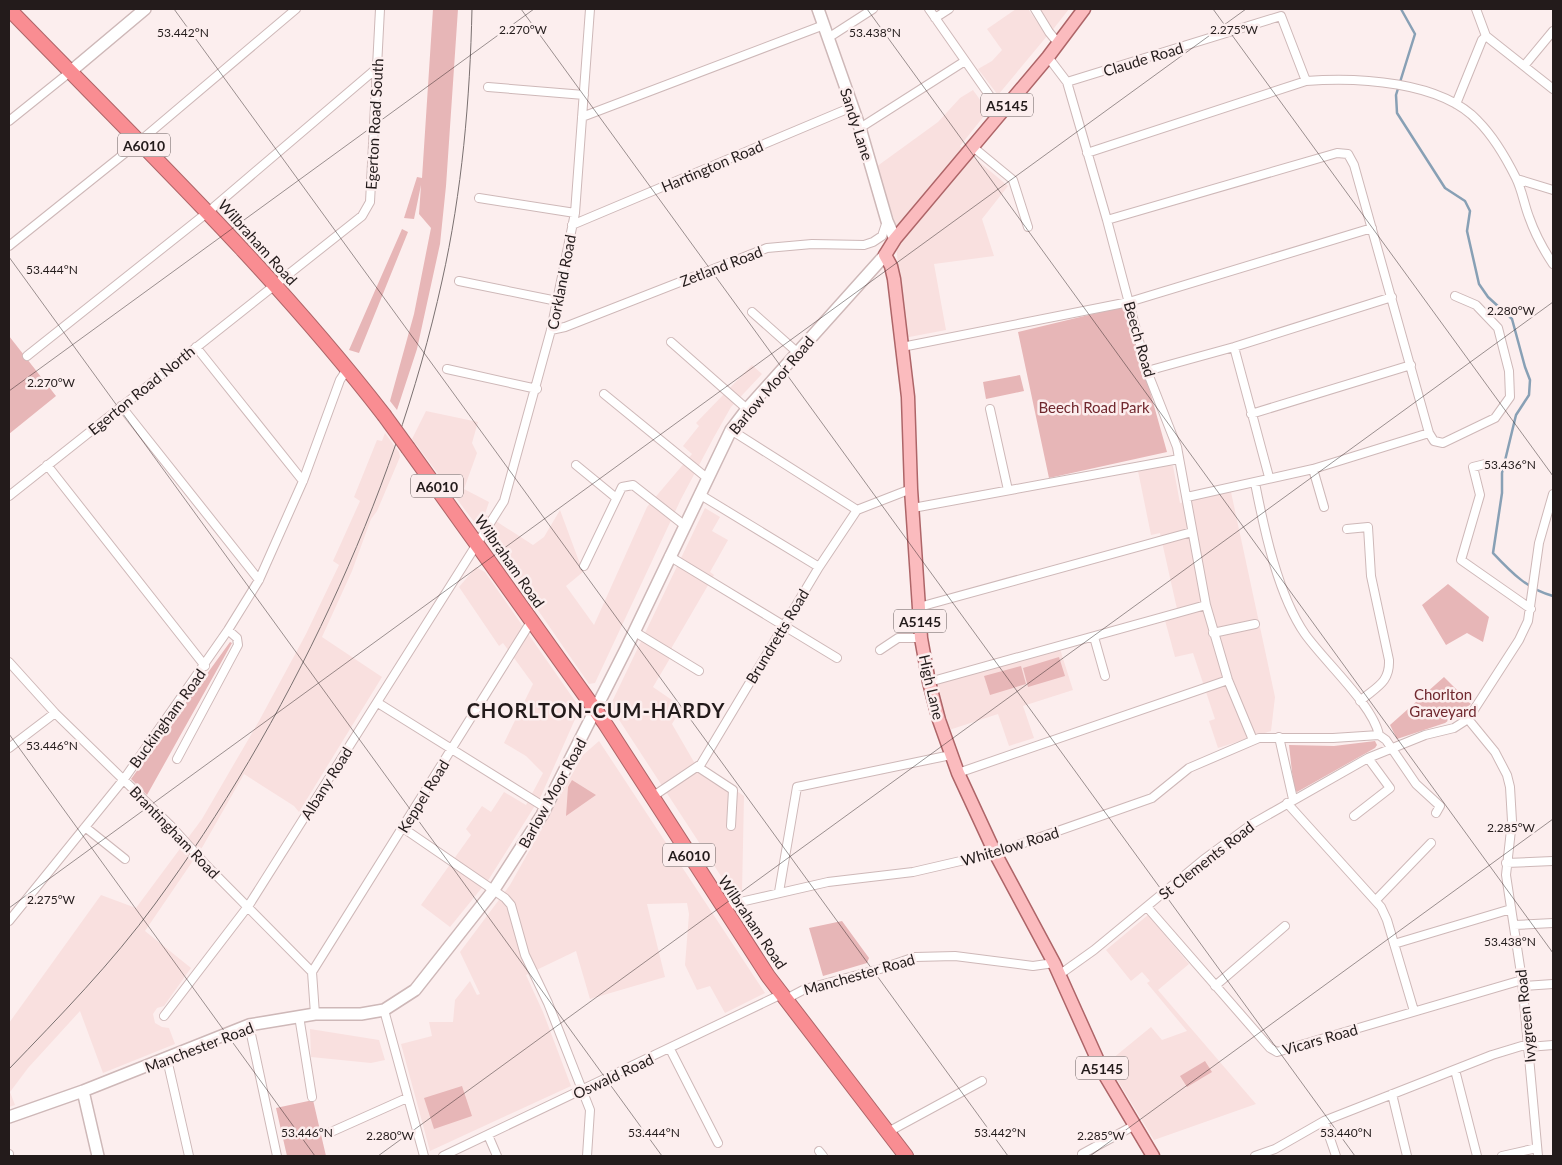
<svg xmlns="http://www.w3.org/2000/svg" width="1562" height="1165" viewBox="0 0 1562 1165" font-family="Lato,sans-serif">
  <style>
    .built { fill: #f9e0df }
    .green { fill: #e7b6b7 }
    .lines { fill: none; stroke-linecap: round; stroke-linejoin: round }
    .stream { stroke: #88a0b5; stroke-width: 2.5 }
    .street-casing { stroke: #ceb8b8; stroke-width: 10 }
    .secondary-casing { stroke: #ceb8b8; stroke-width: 14 }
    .primary-casing { stroke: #ae6568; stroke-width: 15 }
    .highway-casing { stroke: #ae6568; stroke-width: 16 }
    .street { stroke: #fff; stroke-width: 8 }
    .secondary { stroke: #fff; stroke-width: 11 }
    .primary { stroke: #fbbbbe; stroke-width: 12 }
    .highway { stroke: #f98d92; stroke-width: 14 }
    .tram { stroke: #7a7070; stroke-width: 1 }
    .street-bridge-casing { stroke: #ceb8b8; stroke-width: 10; stroke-linecap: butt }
    .highway-bridge-casing { stroke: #ae6568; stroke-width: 16; stroke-linecap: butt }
    .street-bridge { stroke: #fff; stroke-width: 8 }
    .highway-bridge { stroke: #f98d92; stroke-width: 14 }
    .ticks { fill: none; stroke: #231b1b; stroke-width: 1; stroke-opacity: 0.45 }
    .labels { text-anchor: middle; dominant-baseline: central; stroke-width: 5; stroke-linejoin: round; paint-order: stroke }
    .shield { fill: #fceeee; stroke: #645a5a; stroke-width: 1 }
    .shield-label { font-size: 14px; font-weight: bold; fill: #231b1b }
    .street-label { font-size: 15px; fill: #231b1b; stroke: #fceeee }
    .park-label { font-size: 15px; fill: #70282e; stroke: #fceeee }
    .district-label { font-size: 20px; font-weight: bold; letter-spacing: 1px; fill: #231b1b; stroke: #fceeee }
    .ticks-label { font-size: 12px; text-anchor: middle; fill: #231b1b; stroke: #fceeee; stroke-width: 5; stroke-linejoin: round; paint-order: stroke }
  </style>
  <rect width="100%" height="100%" fill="#fceeee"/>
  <path class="built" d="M1016,9H1028L1047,36L998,95L978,69L992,61L1002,50L987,29Z
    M1038,9H1069L1051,32Z
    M973,90L988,111L960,146L1008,186L982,219L994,256L934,264L946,330L904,338L894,219L876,167L938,122L960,98Z
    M752,365L762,374L731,407L714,437L681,499L595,683L589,684L513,574L412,439L426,411L478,422L472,443L477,453L464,489L489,502L485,514L533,545L544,537L560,510L583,572L566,586L594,625L647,507L692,454L683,446L699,426L696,423Z
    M385,433L399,452L400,457L377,511L371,519L352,571L322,637L382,677L299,812L294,806L244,774L203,846L145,931L191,968L164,1006L157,1008L153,1014L155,1023L162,1027L169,1028L175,1044L103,1073L80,1011L28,1068L10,1092L15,1105L9,1107V1023L101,895L136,908L202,819L259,721L306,634L339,565L333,561L360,501L354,497L377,440L382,441Z
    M1169,465L1173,466L1180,503L1231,492L1275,697L1271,731L1218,748L1209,721L1215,719L1193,653L1175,657L1163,613L1177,609L1160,533L1151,535L1138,471Z
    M705,508L720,517L712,531L728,540L710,572L714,575L672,647L669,660L653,687L682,707L672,724L694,762L744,796L742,893H732L610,706Z
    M476,567L485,572L580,708L541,796L489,879L450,927L421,905L471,835L466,829L482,806L491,812L504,792L526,805L543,773L526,756L504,743L533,684L503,643L499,646L459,587Z
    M1060,649L1073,690L1023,706L1034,738L1009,746L998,714L949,730L937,684Z
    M599,741L765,993L725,1013L710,986L697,990L685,965L689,914L687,903L647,904L665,977L590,999L576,951L526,975L543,1012L571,1086L430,1151L401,1044L432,1036L429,1022H453L455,1000L470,981L477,995L480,994L460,952L510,885L583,755Z
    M1148,915L1189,964L1158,990L1256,1104L1154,1140L1107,1063L1151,1027L1162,1040L1187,1031L1147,983L1150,981L1142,972L1131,981L1106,950Z
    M310,1029L379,1040L385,1060L371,1063L311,1057Z"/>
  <path class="green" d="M433,9H458L446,186L440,244L417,349L397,410L390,401L414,314L431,228L419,214L421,185L414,219L404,218L417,177L422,178Z
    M402,229L408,232L359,353L349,350Z
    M1126,306L1167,452L1049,478L1018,332Z
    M9,336L56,396L9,434Z
    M1020,375L1024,391L986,399L983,382Z
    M1448,584L1489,617L1483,642L1467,633L1446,645L1422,605Z
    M230,642L232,643L147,795L131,779Z
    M1059,657L1065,676L1028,687L1023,668Z
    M1021,666L1026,684L990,695L984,676Z
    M1444,677L1471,704L1445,723L1397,739L1390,725Z
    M1375,741L1377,745L1375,748L1297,792L1294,790L1289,745L1334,746Z
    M572,780L596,795L566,816L568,787Z
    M842,921L869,958L867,963L823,976L809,928Z
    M1205,1061L1212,1072L1187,1087L1180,1076Z
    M462,1086L472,1116L434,1129L424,1098Z
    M313,1100L326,1156H287L276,1108Z"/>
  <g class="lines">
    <path class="stream" d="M1401,9L1415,34L1396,95L1397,113L1445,188L1465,201L1470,211L1467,231L1479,284L1488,297L1512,319L1525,367L1530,380L1529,395L1516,415L1502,473V493L1493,553C1511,572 1527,589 1553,596"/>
    <g class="street-casing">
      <path id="street" d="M929,9L1001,112
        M1035,9L1049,32L1058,43
        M935,18L949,9
        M1486,36L1553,89
        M828,38L873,9
        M1048,57L1067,82L1107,220L1147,371L1177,447L1206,605L1228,680L1253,740
        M1524,66L1553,31
        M1067,82L1281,16L1306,81C1357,77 1441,81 1478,121C1494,137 1506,158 1516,178C1522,190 1524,204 1529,217C1535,234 1543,249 1553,264
        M488,87L584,95
        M1456,104L1482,40L1486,36L1476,9
        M582,117L824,25
        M9,121L70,72
        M860,128L965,61
        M973,147L1013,180L1028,227
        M1087,153L1306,81
        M1517,179L1553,190
        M479,198L575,213
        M1107,220L1337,153L1348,154L1354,165L1429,433L1434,441L1443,443L1495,418L1510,397L1509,371L1498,328L1476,305L1455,296
        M572,225L852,107
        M9,246L140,141L296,9
        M459,281L557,301
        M752,312L798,353
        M551,330L565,327L767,248L812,244L864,245L873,242L882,236L887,221
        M671,342L747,409
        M196,347L303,481
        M902,347L1129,302L1372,228
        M1234,347L1269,477
        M27,356L208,212L377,68
        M447,369L537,389
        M1147,371L1234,347L1392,297
        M604,394L707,478
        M121,406L259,580
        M990,409L1008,490
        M1251,414L1411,365
        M731,430L857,510
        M1485,464L1473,467L1480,495L1461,560L1531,609
        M47,465L205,666
        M576,465L615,497
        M1313,469L1324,507
        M1255,483C1264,529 1278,595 1305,634C1324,661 1373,705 1379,735
        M699,494L819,567
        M9,496L362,216L370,202L380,9
        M1187,497L1313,469L1429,433
        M913,508L1179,459
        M1347,529L1368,527L1371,576L1389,660C1390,683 1376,687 1360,701
        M669,556L837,658
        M584,566L622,487L633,485L684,525
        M919,607L1192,532
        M635,632L699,671
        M1213,633L1255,624
        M1094,637L1105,676
        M880,650L898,638H921
        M9,662L55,713L171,826
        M929,682L1206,605
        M378,703L546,808
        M1468,719L1495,752L1507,775L1510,787L1512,821L1506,875L1522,980L1538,1156
        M1279,737L1293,799
        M9,748L55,713
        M177,759L238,645L237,638L228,630
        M698,767L733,790L731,826
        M958,773L1228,680
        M652,797L701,764L819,567L857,510L911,489
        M1287,803L1381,907L1387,920L1414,1011
        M1354,816L1390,788L1368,758
        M85,827L125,859
        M403,828L505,898L511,905L525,955L548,1003L590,1110L587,1156
        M1506,863L1553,861
        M208,867L312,972L315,1014
        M779,892L797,787L951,755
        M1376,900L1431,843
        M1147,907L1270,1048L1277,1052L1522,980
        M723,908L736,903L828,882L913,872L995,853L1152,798L1189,768L1259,738H1333L1379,735L1386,740L1416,784L1440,806L1436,813
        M9,921L124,779L228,630L259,580L303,481L340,380L348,368
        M1514,925L1553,923
        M1394,944L1511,909
        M312,972L532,620
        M1059,975L1094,950L1203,860L1252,824L1368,758L1425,735L1454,728L1468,719L1519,640L1528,621L1539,543L1553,494
        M1215,986L1285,926
        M1523,986L1553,984
        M786,999L805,989L880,969L915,957L955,956L1033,966L1054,963
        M384,1010L424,1156
        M164,1016L249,905L504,501L551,330L575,213L590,9
        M299,1016L312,1097
        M249,1025L277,1156
        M1528,1047L1553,1045
        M670,1049L718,1143
        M167,1059L189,1156
        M1455,1070L1477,1156
        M1392,1094L1407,1156
        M1324,1121L1336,1156
        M331,1132L407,1098
        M888,1132L982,1081
        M488,1135L497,1156
        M819,1151L823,1156
        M9,1154V1156
        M443,1156L782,994
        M1083,1156L1082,1154L1135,1125
        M1255,1156L1275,1149L1324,1121L1492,1055L1528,1044
        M1502,1156L1537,1148"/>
    </g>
    <g class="secondary-casing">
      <path id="secondary" d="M818,9L860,128L887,221L895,239
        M70,72L145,9
        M83,1091L98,1156
        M9,1117L83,1091L249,1025L315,1014H361L384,1010L415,990L493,891L542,815L626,649L731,430L747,409L885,255"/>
    </g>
    <g class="primary-casing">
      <path id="primary" d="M1084,9L1048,57L895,239L885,255L891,266L894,279L908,397L911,489L921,638L929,682L939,720L958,773L995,853L1054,963L1103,1072L1153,1156"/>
    </g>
    <g class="highway-casing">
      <path id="highway" d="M9,9C137,141 271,269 384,415
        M408,448L604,722L768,976L906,1156"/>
    </g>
    <use href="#street" class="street"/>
    <use href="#secondary" class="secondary"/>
    <use href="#primary" class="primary"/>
    <use href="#highway" class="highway"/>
    <path class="tram" d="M9,1069C60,1016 112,963 155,904C287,724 394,499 442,281C462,192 470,99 472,9"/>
    <g class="street-bridge-casing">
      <path id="street-bridge" d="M171,826L208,867"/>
    </g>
    <g class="highway-bridge-casing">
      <path id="highway-bridge" d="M384,415L408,448"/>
    </g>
    <use href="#street-bridge" class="street-bridge"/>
    <use href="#highway-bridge" class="highway-bridge"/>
  </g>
  <path class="ticks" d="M174,9L1008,1156M521,9L1355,1156M867,9L1553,953M1213,9L1553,476M9,257L662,1156M9,391L534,9M9,734L315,1156M9,908L1246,9M378,1156L1553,302M1090,1156L1553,819"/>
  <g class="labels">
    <g class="shield">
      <rect x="981" y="93.5" width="52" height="23" rx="4"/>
      <rect x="118" y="133.5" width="52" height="23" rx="4"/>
      <rect x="411" y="474.5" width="52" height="23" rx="4"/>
      <rect x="894" y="609.5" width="52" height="23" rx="4"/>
      <rect x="663" y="843.5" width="52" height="23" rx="4"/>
      <rect x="1076" y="1056.5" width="52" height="23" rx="4"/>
    </g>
    <g class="shield-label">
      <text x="1007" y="105">A5145</text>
      <text x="144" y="145">A6010</text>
      <text x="437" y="486">A6010</text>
      <text x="920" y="621">A5145</text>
      <text x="689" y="855">A6010</text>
      <text x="1102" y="1068">A5145</text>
    </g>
    <g class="street-label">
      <text transform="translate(1143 59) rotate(-17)">Claude Road</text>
      <text transform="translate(374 124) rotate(-87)">Egerton Road South</text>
      <text transform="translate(857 124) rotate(72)">Sandy Lane</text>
      <text transform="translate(712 166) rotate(-23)">Hartington Road</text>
      <text transform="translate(258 242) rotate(48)">Wilbraham Road</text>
      <text transform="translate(721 266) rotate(-21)">Zetland Road</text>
      <text transform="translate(561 282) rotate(-79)">Corkland Road</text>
      <text transform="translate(1140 339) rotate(74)">Beech Road</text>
      <text transform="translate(771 385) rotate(-50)">Barlow Moor Road</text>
      <text transform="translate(141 390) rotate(-39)">Egerton Road North</text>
      <text transform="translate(510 561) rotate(55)">Wilbraham Road</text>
      <text transform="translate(777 636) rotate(-59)">Brundretts Road</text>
      <text transform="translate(932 687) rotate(77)">High Lane</text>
      <text transform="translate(167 718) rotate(-54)">Buckingham Road</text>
      <text transform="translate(326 783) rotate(-58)">Albany Road</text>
      <text transform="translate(552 793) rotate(-61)">Barlow Moor Road</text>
      <text transform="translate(423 796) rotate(-58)">Keppel Road</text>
      <text transform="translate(175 832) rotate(46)">Brantingham Road</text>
      <text transform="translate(1010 846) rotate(-17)">Whitelow Road</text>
      <text transform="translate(1206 860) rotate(-38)">St Clements Road</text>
      <text transform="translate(753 922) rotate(56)">Wilbraham Road</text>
      <text transform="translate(859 974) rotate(-16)">Manchester Road</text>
      <text transform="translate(1525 1016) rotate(-96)">Ivygreen Road</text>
      <text transform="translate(1320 1039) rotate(-16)">Vicars Road</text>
      <text transform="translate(199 1047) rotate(-21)">Manchester Road</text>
      <text transform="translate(613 1076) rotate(-25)">Oswald Road</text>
    </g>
    <g class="park-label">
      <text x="1094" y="407">Beech Road Park</text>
      <text x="1443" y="694">Chorlton<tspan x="1443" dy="17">Graveyard</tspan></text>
    </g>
    <g class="district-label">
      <text x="596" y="710">CHORLTON-CUM-HARDY</text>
    </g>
  </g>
  <g class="ticks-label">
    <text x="523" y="34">2.270°W</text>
    <text x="1234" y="34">2.275°W</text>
    <text x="183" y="37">53.442°N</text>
    <text x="875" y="37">53.438°N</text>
    <text x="52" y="274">53.444°N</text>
    <text x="1511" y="315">2.280°W</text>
    <text x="51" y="387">2.270°W</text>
    <text x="1510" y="469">53.436°N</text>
    <text x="52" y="750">53.446°N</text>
    <text x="1511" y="832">2.285°W</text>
    <text x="51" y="904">2.275°W</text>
    <text x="1510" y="946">53.438°N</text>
    <text x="307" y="1137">53.446°N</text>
    <text x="654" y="1137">53.444°N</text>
    <text x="1000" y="1137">53.442°N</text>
    <text x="1346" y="1137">53.440°N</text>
    <text x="390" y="1140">2.280°W</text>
    <text x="1101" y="1140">2.285°W</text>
  </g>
  <rect width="1562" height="1165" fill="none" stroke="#231b1b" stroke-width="20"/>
</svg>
